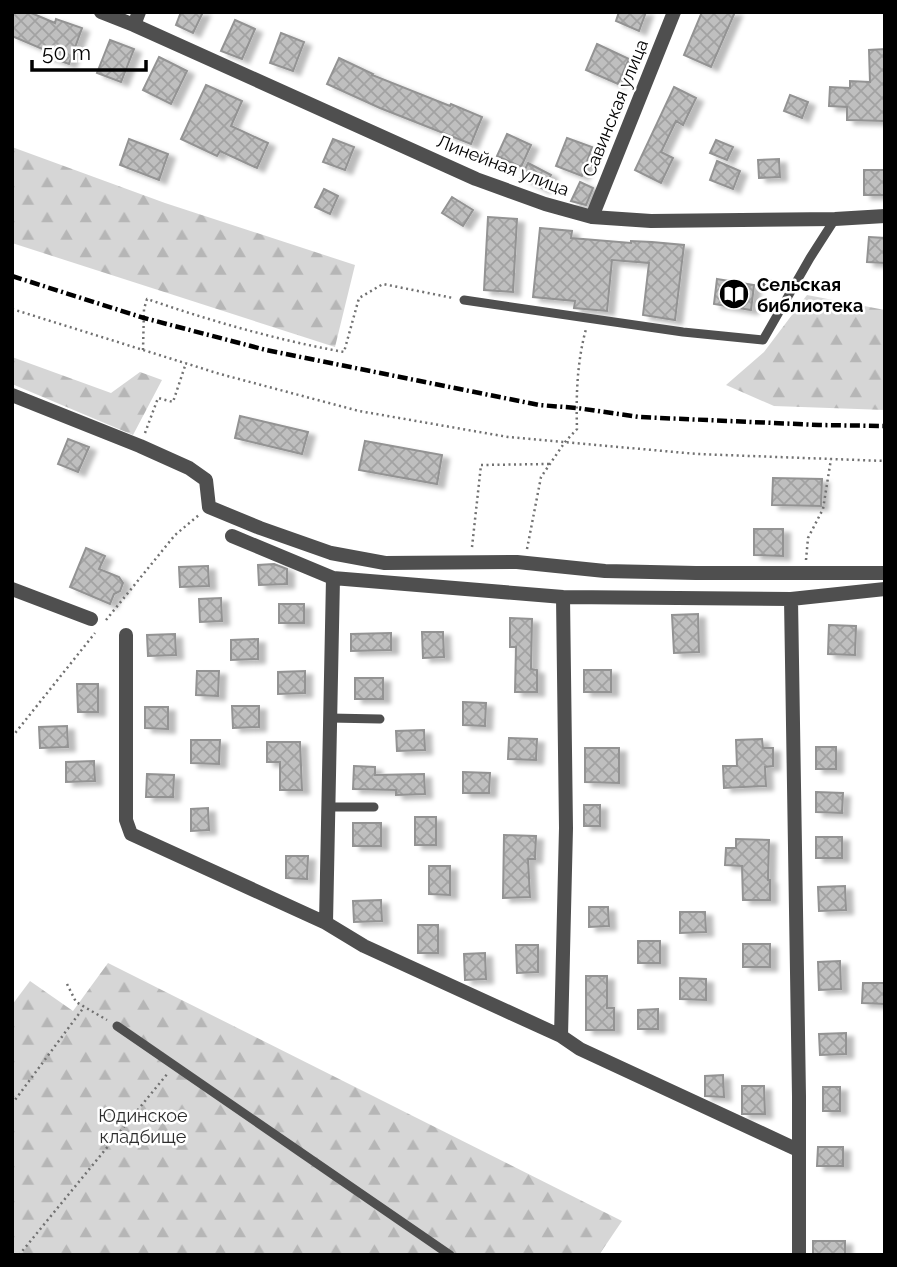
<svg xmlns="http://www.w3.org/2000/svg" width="897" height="1267" viewBox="0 0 897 1267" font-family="Raleway,sans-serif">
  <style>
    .forest { fill: url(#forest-firs) }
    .building { fill: url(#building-cross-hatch); stroke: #939393; stroke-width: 2; filter: url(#shadow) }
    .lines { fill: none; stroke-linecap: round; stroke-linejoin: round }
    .path { stroke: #717171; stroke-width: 2.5; stroke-dasharray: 2 3.5; stroke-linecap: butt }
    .service { stroke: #4f4f4f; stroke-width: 9 }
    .minor { stroke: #4f4f4f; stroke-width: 14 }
    .rail { stroke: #000; stroke-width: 4.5; stroke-dasharray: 10 3.5 2 3.5; stroke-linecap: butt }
    .labels { text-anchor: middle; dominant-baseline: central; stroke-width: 5; stroke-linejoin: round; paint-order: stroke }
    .street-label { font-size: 18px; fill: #000; stroke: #fff }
    .poi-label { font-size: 18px; font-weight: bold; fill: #000; stroke: #fff; text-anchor: start }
    .park-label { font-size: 18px; fill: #2d2d2d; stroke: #fff }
  </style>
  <defs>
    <pattern id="forest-firs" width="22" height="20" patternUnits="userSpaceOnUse" patternTransform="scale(1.75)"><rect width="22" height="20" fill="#d6d6d6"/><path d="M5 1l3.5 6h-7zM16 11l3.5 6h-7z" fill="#b6b6b6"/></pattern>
    <pattern id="building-cross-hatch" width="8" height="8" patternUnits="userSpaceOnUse" patternTransform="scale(1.75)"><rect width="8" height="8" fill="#bfbfbf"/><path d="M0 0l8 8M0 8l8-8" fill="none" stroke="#a2a2a2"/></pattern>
    <filter id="shadow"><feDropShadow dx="7" dy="4" stdDeviation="2" flood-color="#0004"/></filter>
  </defs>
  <rect width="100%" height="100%" fill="#fff"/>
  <path class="forest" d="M12,147L165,203L355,265L335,347L12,243Z
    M807,295L885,310V410L774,406L726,385L764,352Z
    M12,357L111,393L140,372L162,380L133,435L12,384Z
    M108,963L622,1221L599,1255H12V1005L30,981L73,1011Z"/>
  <path class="building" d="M12,12H29L55,23L56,19L82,28L69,64L44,55L45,50L12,36Z
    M181,12H203L193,33L176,25Z
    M619,12H646L639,31L616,21Z
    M702,12H735L711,67L684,55Z
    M235,20L255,29L242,59L221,51Z
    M281,33L304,42L293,71L270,63Z
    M110,40L134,49L121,82L97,73Z
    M597,44L629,59L618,84L586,70Z
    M885,49V121L847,120V107L829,106L830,87L850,88V81L870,82L869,50Z
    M159,57L187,71L171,104L143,90Z
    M339,58L373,74L372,75L450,106L451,104L482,117L471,144L380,108L327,84Z
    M206,85L242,101L231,126L268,143L257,168L220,151L217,156L181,139Z
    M674,87L696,98L683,125L676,121L661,152L673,158L661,183L635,170Z
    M790,95L808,102L802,118L784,111Z
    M507,134L531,145L521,167L497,156Z
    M567,138L592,147L582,176L556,166Z
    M129,139L168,154L159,180L120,165Z
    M333,139L354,147L345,170L323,162Z
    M716,140L733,147L727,160L710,153Z
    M779,159L780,177L759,178L758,160Z
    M717,161L740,171L733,189L710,180Z
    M528,163L551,175L543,189L521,177Z
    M864,170H885V195H864Z
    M580,182L593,188L586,205L571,201Z
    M324,189L338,196L330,214L315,207Z
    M452,197L473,210L463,226L442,213Z
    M488,217L517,219L513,292L484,290Z
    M540,228L572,231L571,238L631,243V241L652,242L684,245L675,320L643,315L649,263L612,260L607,311L574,308L575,301L533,297Z
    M869,237L885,238V263L867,262Z
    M717,279L754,285L751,310L714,304Z
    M240,416L308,432L302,454L235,438Z
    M68,439L89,447L78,472L58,464Z
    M365,441L442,455L437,484L359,470Z
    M773,478L822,479L821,506L772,505Z
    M754,529H783V556L754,555Z
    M86,548L105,556L99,569L119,577L123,583L120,591L114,594L110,604L70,587Z
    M274,564L287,569V584L259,585L258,565Z
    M208,566L209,586L180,587L179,567Z
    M221,598L222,621L200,622L199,599Z
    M279,604H304V623H279Z
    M698,614L699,652L674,653L672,615Z
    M510,618L532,619L531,669L537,670V692H515L516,647H510Z
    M829,625L856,626L855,655L828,654Z
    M422,632H443L444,657L423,658Z
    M391,633V650L351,651V634Z
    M175,634L176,655L148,656L147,635Z
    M258,639V659L231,660V640Z
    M584,670H611V692H584Z
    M197,671H219L218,696L196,695Z
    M305,671V693L278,694V672Z
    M355,678H383V699H355Z
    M77,684H98V712H78Z
    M463,702L486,703L485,726L463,725Z
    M232,706H259V727L233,728Z
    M145,707H168V729L145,728Z
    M67,726L68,747L40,748L39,727Z
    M424,730L425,750L397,751L396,731Z
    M509,738L537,739L536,760L508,759Z
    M762,739L763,748H773V766L765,767L766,786L724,788L723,766H737L736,740Z
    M191,740H220L219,764L191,763Z
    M267,742H300L302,790H280V762H267Z
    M816,747H836V769H816Z
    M585,748H619V783L585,782Z
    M94,761L95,781L66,782V762Z
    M354,766L375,767V775L424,774L425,794L396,795V790L353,789Z
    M463,772L490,773L489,793H463Z
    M147,774L174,775L173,797H146Z
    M816,792L843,793L842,813L816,812Z
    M584,805H600V826H584Z
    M208,808L209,830L191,831V809Z
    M415,817H436V845H415Z
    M353,823H381V846H353Z
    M504,835L536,836L535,859H528L530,897L503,898Z
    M816,837H842V858H816Z
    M736,839L769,840L768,880H770V900H743L742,866L725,865L726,848H736Z
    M286,856H308L307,879L286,878Z
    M429,866H450V895L429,894Z
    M845,886L846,910L819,911L818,887Z
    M381,900L382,921L354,922L353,901Z
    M589,907H608L609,926L589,927Z
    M680,912H705L706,932L680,933Z
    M418,925H438V953H418Z
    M638,941H660V963H638Z
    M743,944H770V967H743Z
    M516,945H538V972L517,973Z
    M485,953L486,979L465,980L464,954Z
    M840,961L841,989L819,990L818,962Z
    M586,976H607V1008H614V1030H586Z
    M680,978L706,979V1000L680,999Z
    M863,983H885V1004L862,1003Z
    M658,1009V1029H638V1010Z
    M846,1033V1054L820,1055L819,1034Z
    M723,1075L724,1097L705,1096V1076Z
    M742,1086H764L765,1114H742Z
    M823,1087H840V1111H823Z
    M818,1147H843V1166H817Z
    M813,1241H845V1255H813Z"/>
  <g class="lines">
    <path class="path" d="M12,309L220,374L359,411L508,437L697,454L885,461
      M143,350L144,309L147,299C211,321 277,340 344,352L359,298L383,284L453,298
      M145,433L158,398L173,402L186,363
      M472,547L481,465L550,464
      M527,549L541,477L565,442L577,429C576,395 577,362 586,329
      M806,560L808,538L823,509L831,459
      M106,620L175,535L199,515
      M12,737L95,633
      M67,984L76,1002L107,1020
      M12,1104L84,1007
      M19,1255L168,1073"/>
    <path class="service" d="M763,283L793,288
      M464,300L683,332L763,340L810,258L835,219
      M330,718L380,719
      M328,807H374
      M117,1026L450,1255"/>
    <path class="minor" d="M101,12L134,25L476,179L545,204L592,217L651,221L835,219L885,216
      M134,25L139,12
      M592,217L674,12
      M12,395L140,446L189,468L206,480L209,507L260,528L331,553L385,563L517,562L605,571L696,573H885
      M232,536L333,578L563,597L791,599L885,589
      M12,589L91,619
      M791,599L799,1096V1255
      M126,635V820L131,834L326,923L364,946L561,1036L580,1049L798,1150
      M326,923L333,578
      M561,1036L566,828L563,597"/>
    <path class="rail" d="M12,276L144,318L266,350L539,405L577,408L639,417L819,425L885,426"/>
  </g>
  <defs>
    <g id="library-disc" transform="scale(1.575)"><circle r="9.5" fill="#000" stroke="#fff"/><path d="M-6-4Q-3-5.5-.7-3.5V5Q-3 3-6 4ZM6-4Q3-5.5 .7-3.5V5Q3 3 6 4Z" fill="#fff"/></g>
  </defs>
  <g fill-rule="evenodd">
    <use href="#library-disc" x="734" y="294"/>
  </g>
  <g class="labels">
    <g class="street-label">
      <text transform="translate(615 108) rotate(-68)">Савинская улица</text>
      <text transform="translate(503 165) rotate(21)">Линейная улица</text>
    </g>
    <g class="poi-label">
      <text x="757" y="284">Сельская<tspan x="757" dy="21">библиотека</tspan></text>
    </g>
    <g class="park-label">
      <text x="143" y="1115">Юдинское<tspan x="143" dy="21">кладбище</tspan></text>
    </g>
  </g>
  <rect width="897" height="1267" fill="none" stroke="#000000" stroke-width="28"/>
  <path d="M32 60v10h114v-10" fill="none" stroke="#000000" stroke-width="3.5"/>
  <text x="42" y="60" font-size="21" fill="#000000" stroke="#ffffff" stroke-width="5" paint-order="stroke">50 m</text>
</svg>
